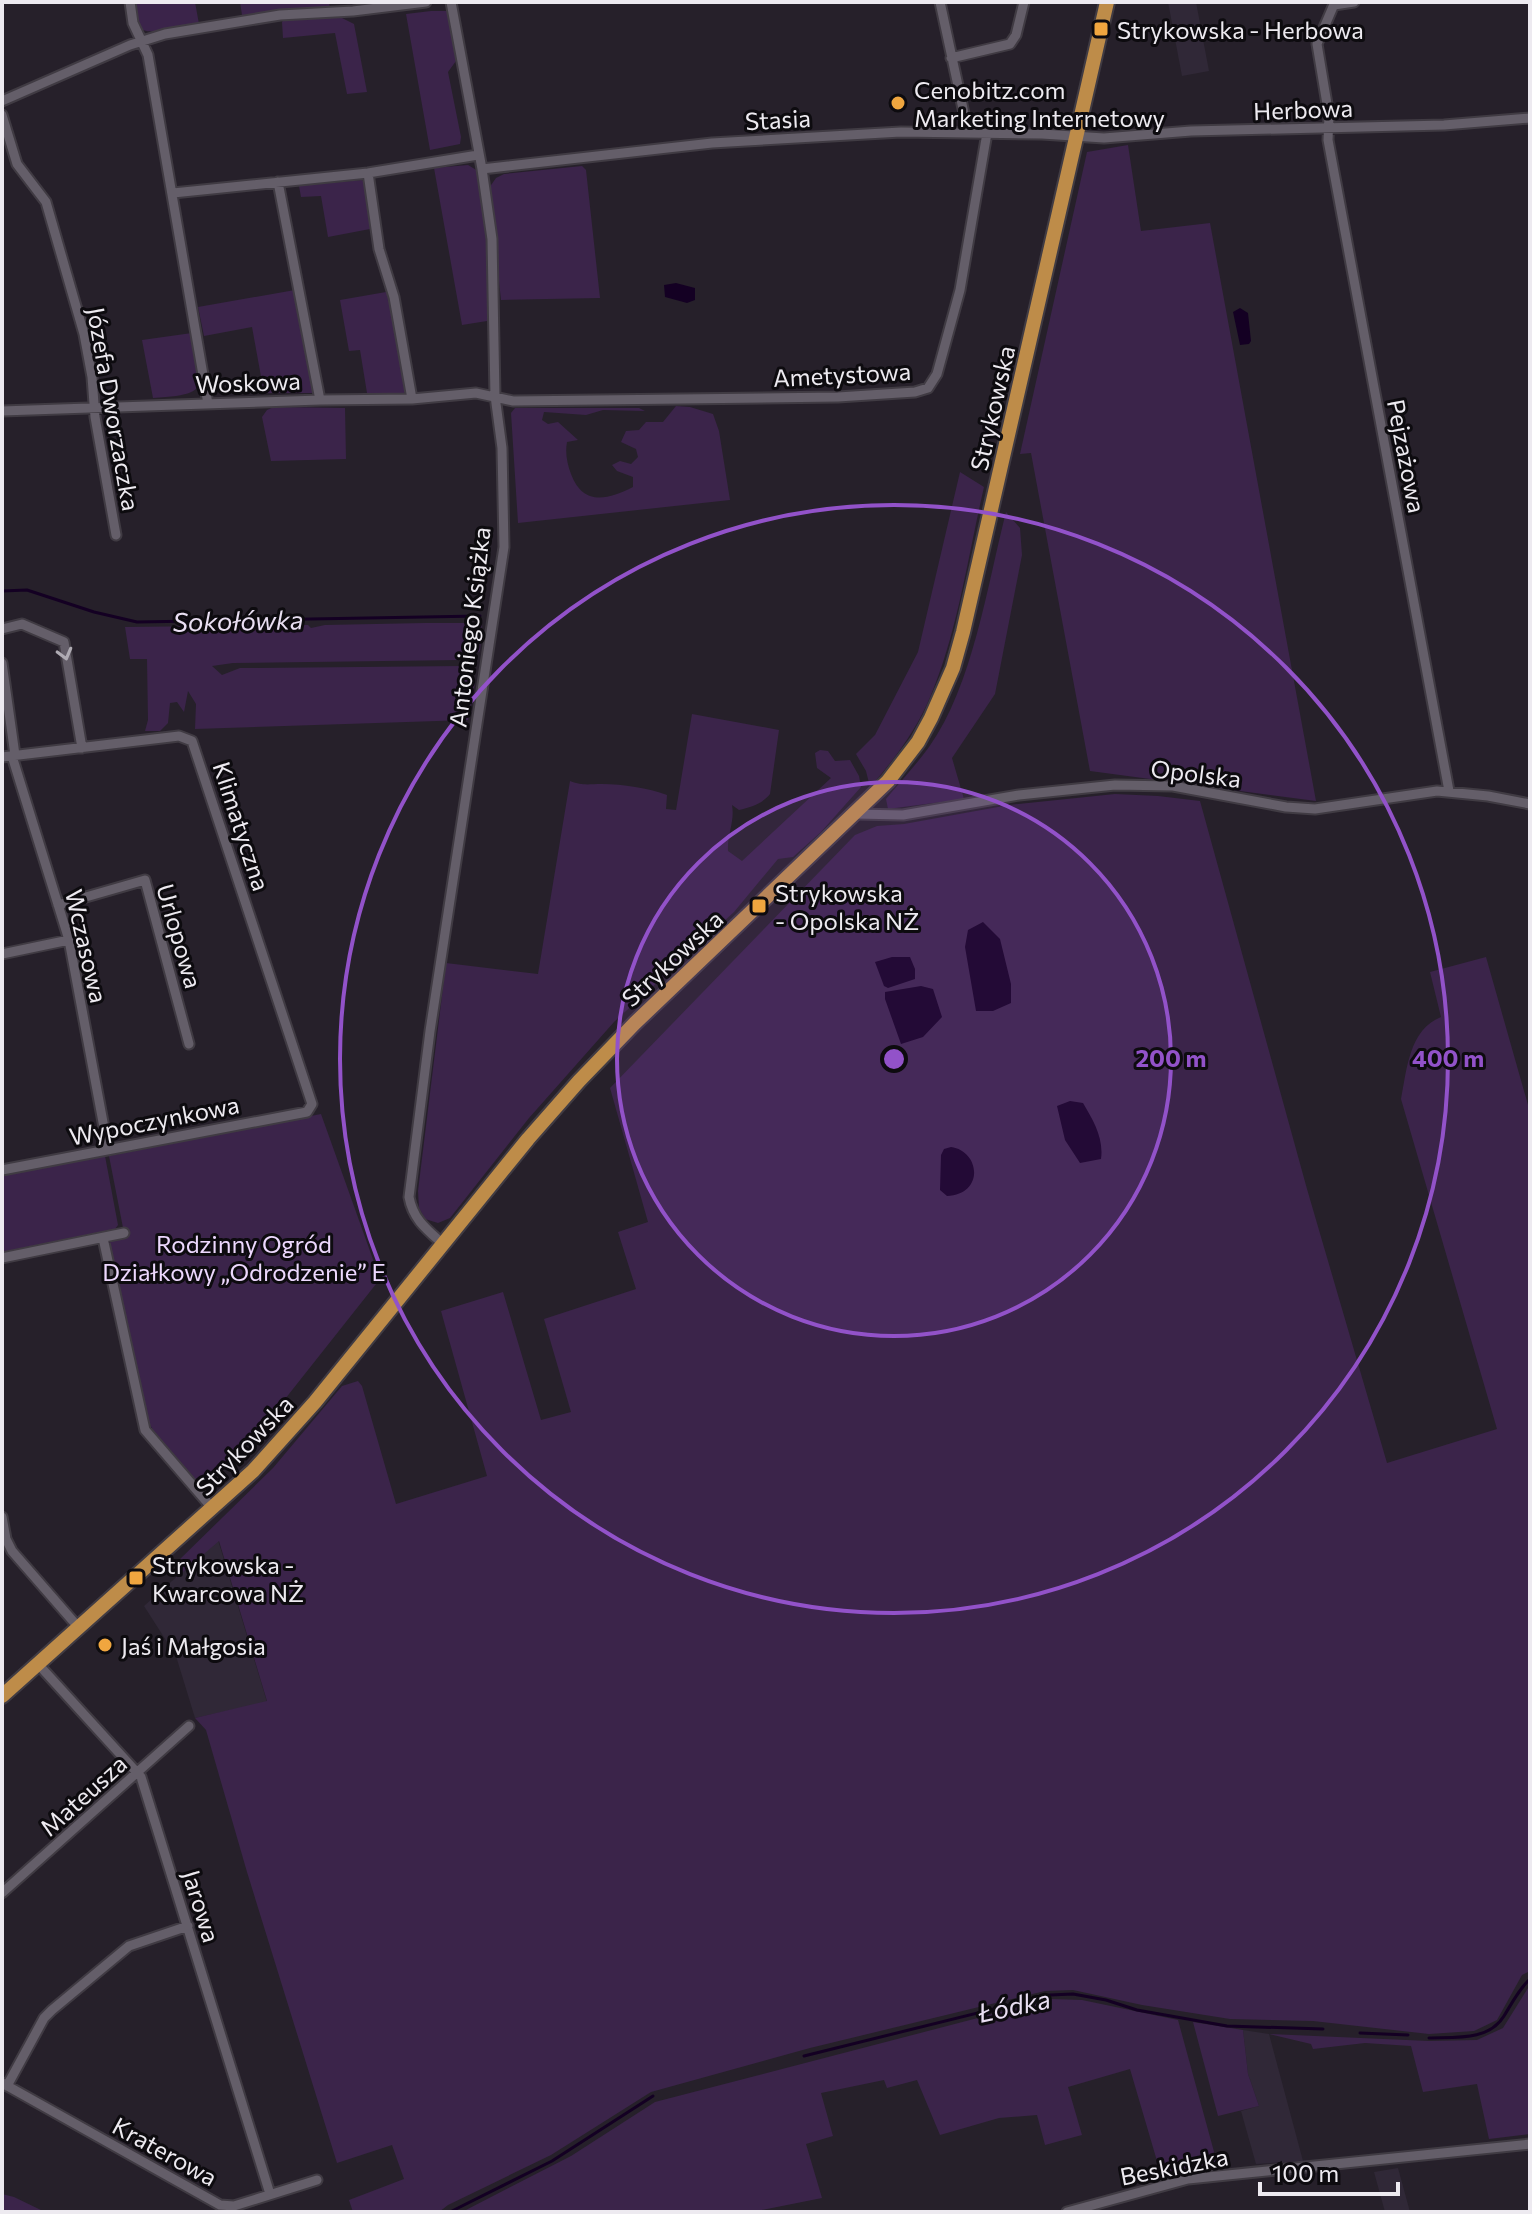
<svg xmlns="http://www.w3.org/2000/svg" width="1532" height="2214" viewBox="0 0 1532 2214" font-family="Commissioner,sans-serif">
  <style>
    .built { fill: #302837 }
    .green { fill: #3b244a }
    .water { fill: #140023 }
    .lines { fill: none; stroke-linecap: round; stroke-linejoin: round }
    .stream { stroke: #140023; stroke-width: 3 }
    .minor-casing { stroke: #403b43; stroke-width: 13 }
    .primary-casing { stroke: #403b43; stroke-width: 18 }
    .minor { stroke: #645e69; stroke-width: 9 }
    .primary { stroke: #be8c49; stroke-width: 14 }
    .oneway { stroke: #afabb3 }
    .ring { fill: none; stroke: #9252c9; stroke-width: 4 }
    .poi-dot { fill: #f0a63f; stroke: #0d0b0f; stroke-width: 3 }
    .labels { text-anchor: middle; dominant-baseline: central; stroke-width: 6; stroke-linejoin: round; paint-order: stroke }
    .poi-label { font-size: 24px; fill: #edeaf0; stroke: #0d0b0f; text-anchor: start }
    .street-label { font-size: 24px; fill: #edeaf0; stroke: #0d0b0f }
    .park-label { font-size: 24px; fill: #edd8fe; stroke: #0d0b0f }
    .water-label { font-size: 26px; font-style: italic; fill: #e9dff2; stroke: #0d0b0f }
    .centre { fill: #9252c9; stroke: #0d0b0f; stroke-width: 4 }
    .ring-label { font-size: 24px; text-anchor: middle; font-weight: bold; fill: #9252c9; stroke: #0d0b0f; stroke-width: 6; stroke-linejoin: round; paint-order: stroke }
  </style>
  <rect width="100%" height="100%" fill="#26202a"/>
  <path class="built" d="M1168,2H1196L1209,71L1182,76Z
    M218,1540L267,1702L195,1718L176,1656L144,1606Z
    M1243,2030L1269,2034L1303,2161L1256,2164L1241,2111L1259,2106L1248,2074Z
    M1398,2168L1410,2212H1385L1374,2172Z"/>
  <path class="green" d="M134,2H195L199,24C186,27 149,37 140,28C134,22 135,9 134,2Z
    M240,2H329L330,9L242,15Z
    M431,11H447L456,61L448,72L461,137L460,144L430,150L406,14Z
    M336,15L354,24L367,92L347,94L335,33L283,38L282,22L285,18Z
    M1128,145L1141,231L1210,223L1316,801L1090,771L1031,453L1020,454L1087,152Z
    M468,165L478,171L489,252L487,321L462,325L434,168Z
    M582,166L586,170L600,298L501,300L489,188L496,178L504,174Z
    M362,180L365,183L370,229L328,237L321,196L301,197L299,186Z
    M295,290C301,317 318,367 312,393H264L252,327L204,336L198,307Z
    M386,292L389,294L406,389L404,393H367L360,350L349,351L340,300Z
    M192,333C203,385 214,395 153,398L142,340Z
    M676,406L690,407L713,414L719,431L730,500L518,523L511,413L515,408H639L645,411L603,410L586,415L544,412L542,420L548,424L558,422L578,440L567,442C565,453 567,463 571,474C583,506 607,500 633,487V477L617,471L612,465L620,461L631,464L638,457L636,449L621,442L626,431L639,430L646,422H663Z
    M274,407L345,408L346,459L271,461L262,417L267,410Z
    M960,472L984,487C968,556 958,630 931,695C917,729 895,759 870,787L866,771L856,754L875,735L918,652Z
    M1006,512L1020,528L1022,555L995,694L952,758L964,799L888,809L886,799C900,782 916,765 929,747C973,685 987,586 1006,512Z
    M425,623H482L480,651L469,659L460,660L233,663L212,666L222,675L240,668H257L463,666L467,667L475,683L468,720L195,729L196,704L188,691L184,712L177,702L170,703L168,723L160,731H145L148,720L147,659H130L125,627L308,625L311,628L325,625Z
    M692,714L779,730L770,794C762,804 751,807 739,810L732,805C735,822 727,834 728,851L742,861L831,778L817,768L815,753L820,750L828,751L835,761L850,760L859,776L861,787L821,832L793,857L778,859L734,912L614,1022L529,1118L450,1218L438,1223L425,1219L419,1208L418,1191L446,963L538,974L570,781C583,786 588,784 602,784C623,784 648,788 667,795L666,809L676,810Z
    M1115,794L1158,796L1200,801L1307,1189L1387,1463L1497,1429L1401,1099C1407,1069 1409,1030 1441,1017L1430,972L1486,957L1530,1112V1971L1522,1975L1497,2020L1474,2031L1429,2034L1313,2021L1230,2019L1142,2005L1073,1990L1045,1991L810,2048L651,2092L551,2155L448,2205L439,2212H353L349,2200L404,2179L392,2145L337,2163L247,1872L206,1730L195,1718L267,1701L219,1541L176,1578V1563L273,1468L342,1386L358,1381L362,1386L396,1504L487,1476L441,1311L503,1292L541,1420L571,1412L544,1319L636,1289L618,1232L648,1222L610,1088L855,835L877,826L904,824L1009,805Z
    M321,1114L380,1279L270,1418L201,1486L153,1430L143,1413L109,1241L125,1238L109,1156Z
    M105,1156L118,1225L115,1229L2,1252V1176Z
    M1530,1985V2134L1489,2139L1477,2084L1423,2092L1411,2046L1365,2043L1313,2049L1311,2044L1269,2034L1429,2041L1477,2040L1503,2028Z
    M1051,1999L1082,2000L1178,2020L1219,2170L1162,2178L1130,2069L1068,2087L1082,2135L1045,2145L1037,2115L999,2118L940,2135L917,2080L887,2088L884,2080L821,2093L833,2136L806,2144L822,2198L752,2212H462L571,2156L655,2102Z
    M1193,2022L1243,2030L1248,2074L1259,2106L1218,2116Z
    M2,2194L14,2197L45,2212H2Z"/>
  <path class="water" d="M676,283L695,288V300L687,303L665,297L664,285Z
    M1240,308L1248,313L1251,341L1249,344L1240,345L1233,312Z
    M983,922L1000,939L1011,984V1003L993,1011H976L965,947L968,930Z
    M892,957H910L915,969V979L888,988L884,986L875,962Z
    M921,986L933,989L942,1017L923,1037L901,1044L885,999V992Z
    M1070,1101L1083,1103C1093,1120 1104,1138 1101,1159L1080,1163L1065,1140L1057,1106Z
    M951,1147C980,1151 985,1194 947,1196L940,1190L941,1155L944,1149Z"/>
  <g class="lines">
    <path class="stream" d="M2,591L27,590L94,612L137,622L480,616
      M1360,2033L1408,2035
      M1429,2038C1455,2037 1489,2041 1504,2016C1512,2003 1519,1989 1530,1979
      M804,2056L1050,1995L1073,1994L1106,2000L1137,2010L1227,2026L1323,2029
      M450,2212L552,2161L653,2096"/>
    <g class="minor-casing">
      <path id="minor" d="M130,2L133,23L148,55L208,404
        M940,2L968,132
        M1335,2L1317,44L1329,116L1328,140L1449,791
        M1334,5L1354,2
        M951,58L1010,44L1016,35L1024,2
        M2,101L130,45L165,34L280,15L353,11L426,2
        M2,115L17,164L46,202L84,334L92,377L95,417L116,535
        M482,169L712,143L901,132L1042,134L1104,138L1191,131L1444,125L1530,118
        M368,173L379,249L394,297L412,399
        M278,182L320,400
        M173,193L368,173L478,155
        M2,411L320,400L412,399L476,393L513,401L838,397L915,392L928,388L937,374L960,290L987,133
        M2,629L22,624L64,642L82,748
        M2,663L15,755
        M12,756L69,940L108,1149
        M2,757L179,736L192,741L312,1104L307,1112L2,1170
        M856,814L903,815L1019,795L1115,785L1173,786L1286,807L1315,809L1437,791L1488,796L1530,804
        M58,905L145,880L189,1044
        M2,954L69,940
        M103,1238L145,1430L213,1509
        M443,1244C426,1229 413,1219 409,1197L430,1031L504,547L502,448L495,396L492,239L482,169L451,2
        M2,1258L124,1233
        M2,1517L6,1539L12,1551L79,1628
        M38,1664L141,1777L270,2194
        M2,1893L189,1726
        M2,2083L220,2205L234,2206L317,2180
        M7,2086L44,2018L52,2010L129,1946L188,1926
        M1067,2212L1188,2179L1530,2144"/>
    </g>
    <g class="primary-casing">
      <path id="primary" d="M2,1696L253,1471L315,1402L528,1139L579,1081L635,1023L888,781L918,742L931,718L953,668L963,632L1107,2"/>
    </g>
    <use href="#minor" class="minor"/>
    <use href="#primary" class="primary"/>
  </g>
  <defs><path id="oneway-chevron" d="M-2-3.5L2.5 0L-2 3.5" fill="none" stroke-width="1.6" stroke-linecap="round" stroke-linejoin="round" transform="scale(2)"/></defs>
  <use class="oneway" href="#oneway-chevron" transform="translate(65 654) rotate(75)"/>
  <circle cx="894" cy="1059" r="277" fill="#9252c9" fill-opacity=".12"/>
  <g class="ring">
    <circle cx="894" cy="1059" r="277"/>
    <circle cx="894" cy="1059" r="554"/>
  </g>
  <g class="poi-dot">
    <rect x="1093" y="21" width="16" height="16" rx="4"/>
    <circle cx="898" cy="103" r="8"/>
    <rect x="751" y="898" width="16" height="16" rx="4"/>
    <rect x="128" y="1570" width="16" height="16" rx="4"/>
    <circle cx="105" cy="1645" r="8"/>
  </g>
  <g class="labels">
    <g class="poi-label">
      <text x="1117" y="29">Strykowska - Herbowa</text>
      <text x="914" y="89">Cenobitz.com<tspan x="914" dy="28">Marketing Internetowy</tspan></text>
      <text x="775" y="892">Strykowska<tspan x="775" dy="28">- Opolska NŻ</tspan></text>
      <text x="152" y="1564">Strykowska -<tspan x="152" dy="28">Kwarcowa NŻ</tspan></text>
      <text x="121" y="1645">Jaś i Małgosia</text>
    </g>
    <g class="street-label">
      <text transform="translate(1303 109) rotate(-2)">Herbowa</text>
      <text transform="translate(778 119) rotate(-3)">Stasia</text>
      <text transform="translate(842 374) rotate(-3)">Ametystowa</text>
      <text transform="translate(248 382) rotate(-2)">Woskowa</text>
      <text transform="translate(992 408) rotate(-77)">Strykowska</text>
      <text transform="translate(114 409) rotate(80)">Józefa Dworzaczka</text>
      <text transform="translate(1407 456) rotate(79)">Pejzażowa</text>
      <text transform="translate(469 627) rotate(-83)">Antoniego Książka</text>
      <text transform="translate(1196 773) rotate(7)">Opolska</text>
      <text transform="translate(242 826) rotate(72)">Klimatyczna</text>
      <text transform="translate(180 936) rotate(74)">Urlopowa</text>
      <text transform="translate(87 946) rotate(77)">Wczasowa</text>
      <text transform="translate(672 958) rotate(-43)">Strykowska</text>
      <text transform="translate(154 1120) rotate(-11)">Wypoczynkowa</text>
      <text transform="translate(244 1445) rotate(-46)">Strykowska</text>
      <text transform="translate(83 1795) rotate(-42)">Mateusza</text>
      <text transform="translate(202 1906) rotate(73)">Jarowa</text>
      <text transform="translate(165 2151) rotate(29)">Kraterowa</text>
      <text transform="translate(1174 2166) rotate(-11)">Beskidzka</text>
    </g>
    <g class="park-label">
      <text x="244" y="1243">Rodzinny Ogród<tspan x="244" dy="28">Działkowy „Odrodzenie” E</tspan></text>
    </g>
    <g class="water-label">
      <text transform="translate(238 620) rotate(-1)">Sokołówka</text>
      <text transform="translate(1014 2005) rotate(-12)">Łódka</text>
    </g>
  </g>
  <circle cx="894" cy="1059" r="12" class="centre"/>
  <g class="ring-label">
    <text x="1171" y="1067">200 m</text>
    <text x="1448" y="1067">400 m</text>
  </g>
  <rect width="1532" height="2214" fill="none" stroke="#edeaf0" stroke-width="8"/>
  <path d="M1260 2182v12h138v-12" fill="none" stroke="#edeaf0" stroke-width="4"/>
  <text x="1272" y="2182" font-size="24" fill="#edeaf0" stroke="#0d0b0f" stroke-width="6" paint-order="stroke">100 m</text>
</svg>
